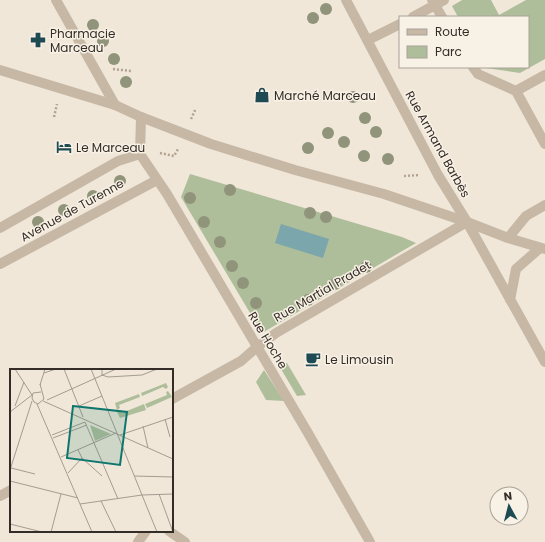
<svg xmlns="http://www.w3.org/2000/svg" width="545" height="542" viewBox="0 0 545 542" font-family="Poppins,sans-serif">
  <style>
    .green { fill: #afbe9a }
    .water { fill: #7aa6ac }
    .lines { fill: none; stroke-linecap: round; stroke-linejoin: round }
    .path { stroke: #b3a290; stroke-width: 2.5; stroke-dasharray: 2 2; stroke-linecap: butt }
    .service { stroke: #c7b8a6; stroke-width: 10 }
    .minor { stroke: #c7b8a6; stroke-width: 10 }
    .tertiary { stroke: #c7b8a6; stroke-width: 10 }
    .tree { fill: #8f947a }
    .labels { text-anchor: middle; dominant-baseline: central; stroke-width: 3; stroke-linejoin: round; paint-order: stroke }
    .poi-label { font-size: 12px; fill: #342c27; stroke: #f8f1e5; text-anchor: start }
    .street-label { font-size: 12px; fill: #342c27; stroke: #f8f1e5 }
    .inset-road { fill: none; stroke: #a59c92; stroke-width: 1 }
    .view { fill: #0f766e; fill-opacity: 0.15; stroke: #0f766e; stroke-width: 2 }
    .inset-edge { fill: none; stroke: #342c27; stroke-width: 2 }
  </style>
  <rect width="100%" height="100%" fill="#f0e7d9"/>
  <path class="green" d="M462,0H491L499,15L526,0H545V59L520,73L486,68L528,67V17H458L452,6Z
    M190,174L402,237L416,243L262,333L181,197Z
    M287,363L306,395L297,396L278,364Z
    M264,370L284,401L266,400L256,382Z"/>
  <path class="water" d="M281,224L329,239L323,258L275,243Z"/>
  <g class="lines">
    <path class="path" d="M113,69L131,71
      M54,117L57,104
      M191,119L196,108
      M160,153L174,156L178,149
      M404,176L420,175"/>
    <path class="service" d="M432,0L442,17
      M413,17L444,0
      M368,40L400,24
      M473,67L478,74L516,91L545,144
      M516,91L545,75"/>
    <path class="minor" d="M56,0L115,105
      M346,0L438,175L467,222L545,362
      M141,117L140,154L167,194L308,433L370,542
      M0,228L118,161L140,154
      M508,238L526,216L545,205
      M0,264L157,180
      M510,300L516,269L540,248
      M172,399L241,361L257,347L276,333L467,222
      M0,496L11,490
      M169,531L185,542
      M138,542L146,531"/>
    <path class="tertiary" d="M0,70L115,105L141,117L211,144L295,170L384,194L467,222L508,238L545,249"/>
  </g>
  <g class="tree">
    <circle cx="326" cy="9" r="6"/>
    <circle cx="313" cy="18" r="6"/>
    <circle cx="93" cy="25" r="6"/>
    <circle cx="103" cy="41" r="6"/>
    <circle cx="114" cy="59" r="6"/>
    <circle cx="126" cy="82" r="6"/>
    <circle cx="353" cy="97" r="6"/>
    <circle cx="365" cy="118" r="6"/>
    <circle cx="376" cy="132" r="6"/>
    <circle cx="328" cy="133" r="6"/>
    <circle cx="344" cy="142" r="6"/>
    <circle cx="308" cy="148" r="6"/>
    <circle cx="364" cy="156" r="6"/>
    <circle cx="388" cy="159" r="6"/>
    <circle cx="120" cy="181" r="6"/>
    <circle cx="230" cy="190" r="6"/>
    <circle cx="93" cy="196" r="6"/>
    <circle cx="190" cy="198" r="6"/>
    <circle cx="64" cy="210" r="6"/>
    <circle cx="310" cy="213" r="6"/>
    <circle cx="326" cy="217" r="6"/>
    <circle cx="38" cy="222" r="6"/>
    <circle cx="204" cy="222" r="6"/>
    <circle cx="220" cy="242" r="6"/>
    <circle cx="232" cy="266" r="6"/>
    <circle cx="366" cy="267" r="6"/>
    <circle cx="243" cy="283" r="6"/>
    <circle cx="335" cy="284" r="6"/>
    <circle cx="308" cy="300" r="6"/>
    <circle cx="256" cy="303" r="6"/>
  </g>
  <defs>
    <g id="pharmacy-bare" transform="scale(1.2)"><path d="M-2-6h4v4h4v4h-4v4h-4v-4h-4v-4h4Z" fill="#1e4b53" stroke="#f8f1e5" stroke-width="2.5" paint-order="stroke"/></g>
    <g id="shop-bare" transform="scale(1.2)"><path d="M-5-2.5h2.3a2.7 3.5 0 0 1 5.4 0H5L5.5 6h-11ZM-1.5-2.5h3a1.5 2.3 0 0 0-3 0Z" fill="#1e4b53" stroke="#f8f1e5" stroke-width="2.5" paint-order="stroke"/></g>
    <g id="hotel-bare" transform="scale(1.2)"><path d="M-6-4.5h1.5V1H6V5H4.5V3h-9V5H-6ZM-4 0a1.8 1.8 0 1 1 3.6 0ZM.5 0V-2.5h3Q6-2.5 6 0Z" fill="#1e4b53" stroke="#f8f1e5" stroke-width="2.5" paint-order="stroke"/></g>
    <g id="cafe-bare" transform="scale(1.2)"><path d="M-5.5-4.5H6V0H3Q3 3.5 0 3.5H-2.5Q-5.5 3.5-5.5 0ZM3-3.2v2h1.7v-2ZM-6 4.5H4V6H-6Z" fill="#1e4b53" stroke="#f8f1e5" stroke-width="2.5" paint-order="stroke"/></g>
  </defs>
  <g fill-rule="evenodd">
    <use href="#pharmacy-bare" x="38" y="40"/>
    <use href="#shop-bare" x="262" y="95"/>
    <use href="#hotel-bare" x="64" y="147"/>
    <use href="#cafe-bare" x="313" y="359"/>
  </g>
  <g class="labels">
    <g class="poi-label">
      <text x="50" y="33">Pharmacie<tspan x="50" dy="14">Marceau</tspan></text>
      <text x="274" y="95">Marché Marceau</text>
      <text x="76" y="147">Le Marceau</text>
      <text x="325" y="359">Le Limousin</text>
    </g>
    <g class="street-label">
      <text transform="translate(438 144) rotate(61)">Rue Armand Barbès</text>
      <text transform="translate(72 210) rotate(-29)">Avenue de Turenne</text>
      <text transform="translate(322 291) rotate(-30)">Rue Martial Pradet</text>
      <text transform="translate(268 340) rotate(59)">Rue Hoche</text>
    </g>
  </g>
  <g transform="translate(10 369)">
    <rect width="163" height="163" fill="#f0e7d9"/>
    <path d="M156,14L158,18L156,20L153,18L132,27L131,24ZM158,22L162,28L137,39L135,35L157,26L156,23ZM129,25L130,28L109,36L110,39L107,41L105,34ZM134,35L136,41L110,49L107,43L111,41L112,44ZM80,56L101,65L85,72Z" fill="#afbe9a"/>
    <path class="inset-road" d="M5,0L22,26M54,0L73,48M81,0L147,163M92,0V6L98,8L132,6L147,0M34,4L46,0M30,15L34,30L28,35L24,33L22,29L23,24L31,23M30,16L35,0M37,31L106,0M33,32L163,90M27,35L82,163M5,37L14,13M69,37L92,27M0,43L22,26M155,50L160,68M75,53L108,130M133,57L138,79M42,66L75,53M110,66L163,48M43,69L77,56M68,81L72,89L92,107M51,88L106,64M1,99L25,105M0,101L22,32M58,104L72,89M124,107L163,108M0,112L68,129M149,125L163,163M91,132L106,163M70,135L132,126L163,125M0,155L32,163M41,163L51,125"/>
    <path class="view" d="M63,37L117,43L110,96L57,89Z"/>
    <rect width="163" height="163" class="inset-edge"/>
  </g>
  <rect x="399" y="16" width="130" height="52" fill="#f8f1e5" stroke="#aaa299"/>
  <rect x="407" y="29" width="20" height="6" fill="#c7b8a6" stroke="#aaa299"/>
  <text x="435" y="36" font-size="12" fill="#342c27">Route</text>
  <rect x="407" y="46" width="20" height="12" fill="#afbe9a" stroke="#aaa299"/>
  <text x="435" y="56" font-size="12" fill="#342c27">Parc</text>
  <g transform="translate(509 506) rotate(353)"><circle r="19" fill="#f8f1e5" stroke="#aaa299"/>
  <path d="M0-3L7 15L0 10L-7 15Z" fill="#1e4b53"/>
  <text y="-6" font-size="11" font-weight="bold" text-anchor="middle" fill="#342c27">N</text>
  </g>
</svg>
